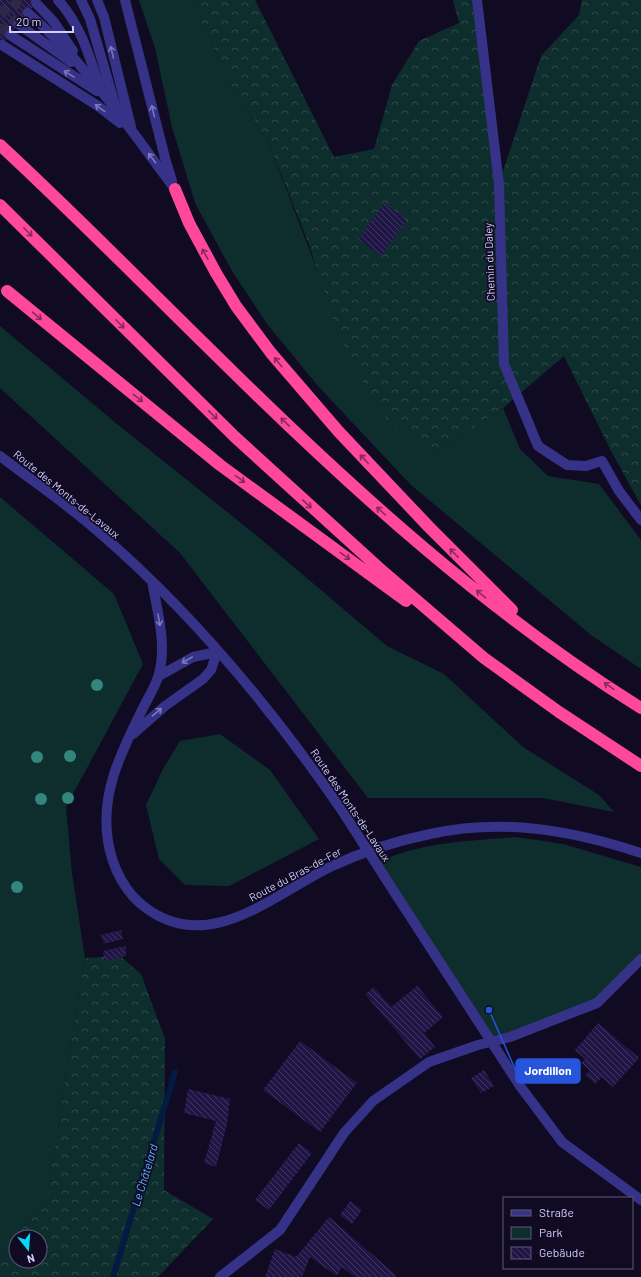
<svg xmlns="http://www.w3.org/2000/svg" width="641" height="1277" viewBox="0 0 641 1277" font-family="Barlow,sans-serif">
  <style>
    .green { fill: #0e2e2d }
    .forest { fill: url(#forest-crowns); fill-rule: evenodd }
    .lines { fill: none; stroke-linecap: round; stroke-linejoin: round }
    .stream { stroke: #041a43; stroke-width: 6 }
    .building { fill: url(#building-back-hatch) }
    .minor-tunnel { stroke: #2d2844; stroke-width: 10; stroke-dasharray: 10 5; stroke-linecap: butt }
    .minor { stroke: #363287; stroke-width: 10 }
    .highway { stroke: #ff489d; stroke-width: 12 }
    .minor-bridge { stroke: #363287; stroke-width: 10 }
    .tree { fill: #32867d }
    .oneway { stroke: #7d78bd }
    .oneway2 { stroke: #882a60 }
    .labels { text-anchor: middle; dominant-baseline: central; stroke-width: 3.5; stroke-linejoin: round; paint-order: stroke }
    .street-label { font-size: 11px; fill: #d4cdff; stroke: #100b23 }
    .water-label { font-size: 12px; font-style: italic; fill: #5bb1ff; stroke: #100b23 }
    .leader { fill: none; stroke: #2654da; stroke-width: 1.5 }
    .callout-dot { fill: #2654da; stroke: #100b23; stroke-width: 1.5 }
    .callout { fill: #2654da; stroke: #2654da; stroke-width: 1.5 }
    .callout-label { font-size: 12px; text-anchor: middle; font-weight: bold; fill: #fff }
  </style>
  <defs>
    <pattern id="forest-crowns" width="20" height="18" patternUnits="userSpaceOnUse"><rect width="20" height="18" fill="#0e2e2d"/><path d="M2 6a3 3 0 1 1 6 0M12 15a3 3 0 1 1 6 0" fill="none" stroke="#304b4c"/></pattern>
    <pattern id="building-back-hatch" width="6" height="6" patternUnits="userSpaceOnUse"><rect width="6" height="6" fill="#201646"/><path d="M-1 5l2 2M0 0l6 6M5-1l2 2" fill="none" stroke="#403762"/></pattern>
  </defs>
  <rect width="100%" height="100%" fill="#100b23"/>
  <path class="green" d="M139,0H191L235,92L267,139L317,270L377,408L433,454L503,408L520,449L548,476L599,484L641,540V669L591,635L411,485L318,386L267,324L232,271L195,203L172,127L155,48Z
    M0,326L117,424L256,535L387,646L444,674L523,747L599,795L614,812L543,798H368L180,553L0,388Z
    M0,497L114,594L143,664L66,807L72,873L85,958L47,1196L0,1257Z
    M220,734L270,770L319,839L229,886L185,885L159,859L146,805L163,769L180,741Z
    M516,837L563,844L641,867V961L597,1003L492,1042L377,863C419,842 469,841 516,837Z"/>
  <path class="forest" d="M191,0H255L334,157L374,149L392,85L419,41L459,23L453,0H477L499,183L541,56L579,15L582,0H641V505L611,451L564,356L503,408L433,454L388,420L377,408L339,337L308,242L267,139L235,92Z
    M120,956L141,974L165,1039L164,1190L213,1219L158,1277H0V1257L47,1196L85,958ZM16,1237H40V1261H16Z"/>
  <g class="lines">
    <path class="stream" d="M113,1277L175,1072"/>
  </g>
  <path class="building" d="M0,0H38L0,47Z
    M384,203L407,220L381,256L358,239Z
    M121,930L123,939L104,944L101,935Z
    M126,946V956L105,962L103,951Z
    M417,986L443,1017L424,1033L435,1047L420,1059L365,994L374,987L391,1007Z
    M598,1023L639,1058L613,1087L602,1077L595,1084L585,1075L590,1071L581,1063L585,1059L575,1050Z
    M300,1041L357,1083L320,1132L263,1090Z
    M484,1070L494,1086L481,1093L471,1078Z
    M188,1089L230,1099L227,1124L216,1167L204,1163L216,1121L184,1113Z
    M299,1143L312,1153L269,1210L255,1200Z
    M350,1201L362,1210L352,1224L340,1215Z
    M329,1217L396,1275L395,1277H355L342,1267L337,1276L310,1257L302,1277H265L275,1249L296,1257Z"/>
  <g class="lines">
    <path class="minor-tunnel" d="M12,0L28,13
      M0,8L18,24
      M0,27L10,35"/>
    <path class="minor" d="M58,0C80,24 89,55 99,85
      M81,0L90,19L116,108
      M97,0L104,17L131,127
      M125,0L165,158L172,181
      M477,0L499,184L504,364L538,446L567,465L586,466L602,461L619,491L641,520
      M36,3L54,22L73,51
      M28,13C86,63 129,128 175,189
      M18,24L71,62
      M10,35L97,91
      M2,45L98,106L120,123
      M0,456C31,480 64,502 94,528C188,608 273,710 343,812
      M152,581C157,611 168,646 158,677C155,687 148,698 143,708C122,751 100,792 108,841C112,867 125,893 146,908C209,955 273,895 330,867C362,852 395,841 430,834C502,818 571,830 641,853
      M159,676L193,657L217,652
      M133,734L165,706L203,679L211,670L217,652
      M393,890L520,1086L562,1142L641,1200
      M220,1277L280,1230L344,1133L373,1101L429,1062L478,1045L510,1037L597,1003L641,959"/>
    <path class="highway" d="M0,145C78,217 152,293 228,367C355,492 489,613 641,708
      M175,189L189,223L216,273L236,306L271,353L339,432L429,527L512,610
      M0,205L235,437L379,568L484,658L559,712L641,766
      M7,291L220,465L406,601"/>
    <path class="minor-bridge" d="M343,812L393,890"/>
  </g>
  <g class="tree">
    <circle cx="97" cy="685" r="6"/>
    <circle cx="70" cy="756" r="6"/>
    <circle cx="37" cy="757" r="6"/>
    <circle cx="68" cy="798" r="6"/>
    <circle cx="41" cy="799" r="6"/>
    <circle cx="17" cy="887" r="6"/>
  </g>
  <defs><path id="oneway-shaft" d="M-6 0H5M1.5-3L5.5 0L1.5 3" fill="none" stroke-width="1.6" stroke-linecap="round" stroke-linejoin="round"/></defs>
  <g class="oneway">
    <use href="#oneway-shaft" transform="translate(112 52) rotate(-104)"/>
    <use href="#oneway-shaft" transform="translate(69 74) rotate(-148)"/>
    <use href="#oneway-shaft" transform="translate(100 108) rotate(-144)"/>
    <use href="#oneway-shaft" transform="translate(153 111) rotate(-104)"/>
    <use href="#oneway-shaft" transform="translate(152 158) rotate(-127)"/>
    <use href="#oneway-shaft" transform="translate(159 620) rotate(80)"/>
    <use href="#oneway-shaft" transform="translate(187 660) rotate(150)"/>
    <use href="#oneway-shaft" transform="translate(157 712) rotate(-40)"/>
  </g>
  <g class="oneway2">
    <use href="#oneway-shaft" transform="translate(28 232) rotate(45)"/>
    <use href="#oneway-shaft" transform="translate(205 254) rotate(-119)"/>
    <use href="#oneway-shaft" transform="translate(37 316) rotate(40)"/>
    <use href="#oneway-shaft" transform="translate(120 324) rotate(45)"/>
    <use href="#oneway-shaft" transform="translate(278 362) rotate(-129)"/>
    <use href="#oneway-shaft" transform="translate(138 398) rotate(38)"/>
    <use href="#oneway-shaft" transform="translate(213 415) rotate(44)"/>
    <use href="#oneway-shaft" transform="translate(285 422) rotate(-136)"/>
    <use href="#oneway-shaft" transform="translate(364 459) rotate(-134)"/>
    <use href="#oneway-shaft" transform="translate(240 479) rotate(36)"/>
    <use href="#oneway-shaft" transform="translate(307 504) rotate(43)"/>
    <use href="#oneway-shaft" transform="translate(381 511) rotate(-138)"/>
    <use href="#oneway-shaft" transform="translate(454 553) rotate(-135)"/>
    <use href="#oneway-shaft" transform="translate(345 556) rotate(36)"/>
    <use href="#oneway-shaft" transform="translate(481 594) rotate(-141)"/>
    <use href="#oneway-shaft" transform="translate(609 686) rotate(-145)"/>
  </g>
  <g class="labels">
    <g class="street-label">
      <text transform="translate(489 262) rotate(-92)">Chemin du Daley</text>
      <text transform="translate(67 494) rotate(39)">Route des Monts-de-Lavaux</text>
      <text transform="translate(351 805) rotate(56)">Route des Monts-de-Lavaux</text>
      <text transform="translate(295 874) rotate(-28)">Route du Bras-de-Fer</text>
    </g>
    <g class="water-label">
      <text transform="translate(144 1175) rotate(-73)">Le Châtelard</text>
    </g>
  </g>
  <path class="leader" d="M489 1010L516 1071"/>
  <circle class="callout-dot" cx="489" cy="1010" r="4"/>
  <rect class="callout" x="516" y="1059" width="64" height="24" rx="4"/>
  <g class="callout-label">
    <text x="548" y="1075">Jordillon</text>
  </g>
  <rect x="503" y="1197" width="130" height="72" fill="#100b23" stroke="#5e597b"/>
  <rect x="511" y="1210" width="20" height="6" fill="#363287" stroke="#5e597b"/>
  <text x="539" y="1217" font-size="12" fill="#d4cdff">Straße</text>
  <rect x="511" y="1227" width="20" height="12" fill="#0e2e2d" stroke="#5e597b"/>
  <text x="539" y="1237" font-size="12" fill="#d4cdff">Park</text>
  <rect x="511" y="1247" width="20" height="12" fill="url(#building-back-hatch)" stroke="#5e597b"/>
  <text x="539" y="1257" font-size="12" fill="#d4cdff">Gebäude</text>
  <g transform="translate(28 1249) rotate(163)"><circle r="19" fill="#100b23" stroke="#5e597b"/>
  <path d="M0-3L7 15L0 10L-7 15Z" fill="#00dcf8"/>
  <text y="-6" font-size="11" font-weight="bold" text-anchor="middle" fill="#d4cdff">N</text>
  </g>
  <path d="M10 26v6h63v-6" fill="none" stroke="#d4cdff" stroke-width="2"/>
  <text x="16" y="26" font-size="12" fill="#d4cdff" stroke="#100b23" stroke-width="3" paint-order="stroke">20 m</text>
</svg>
